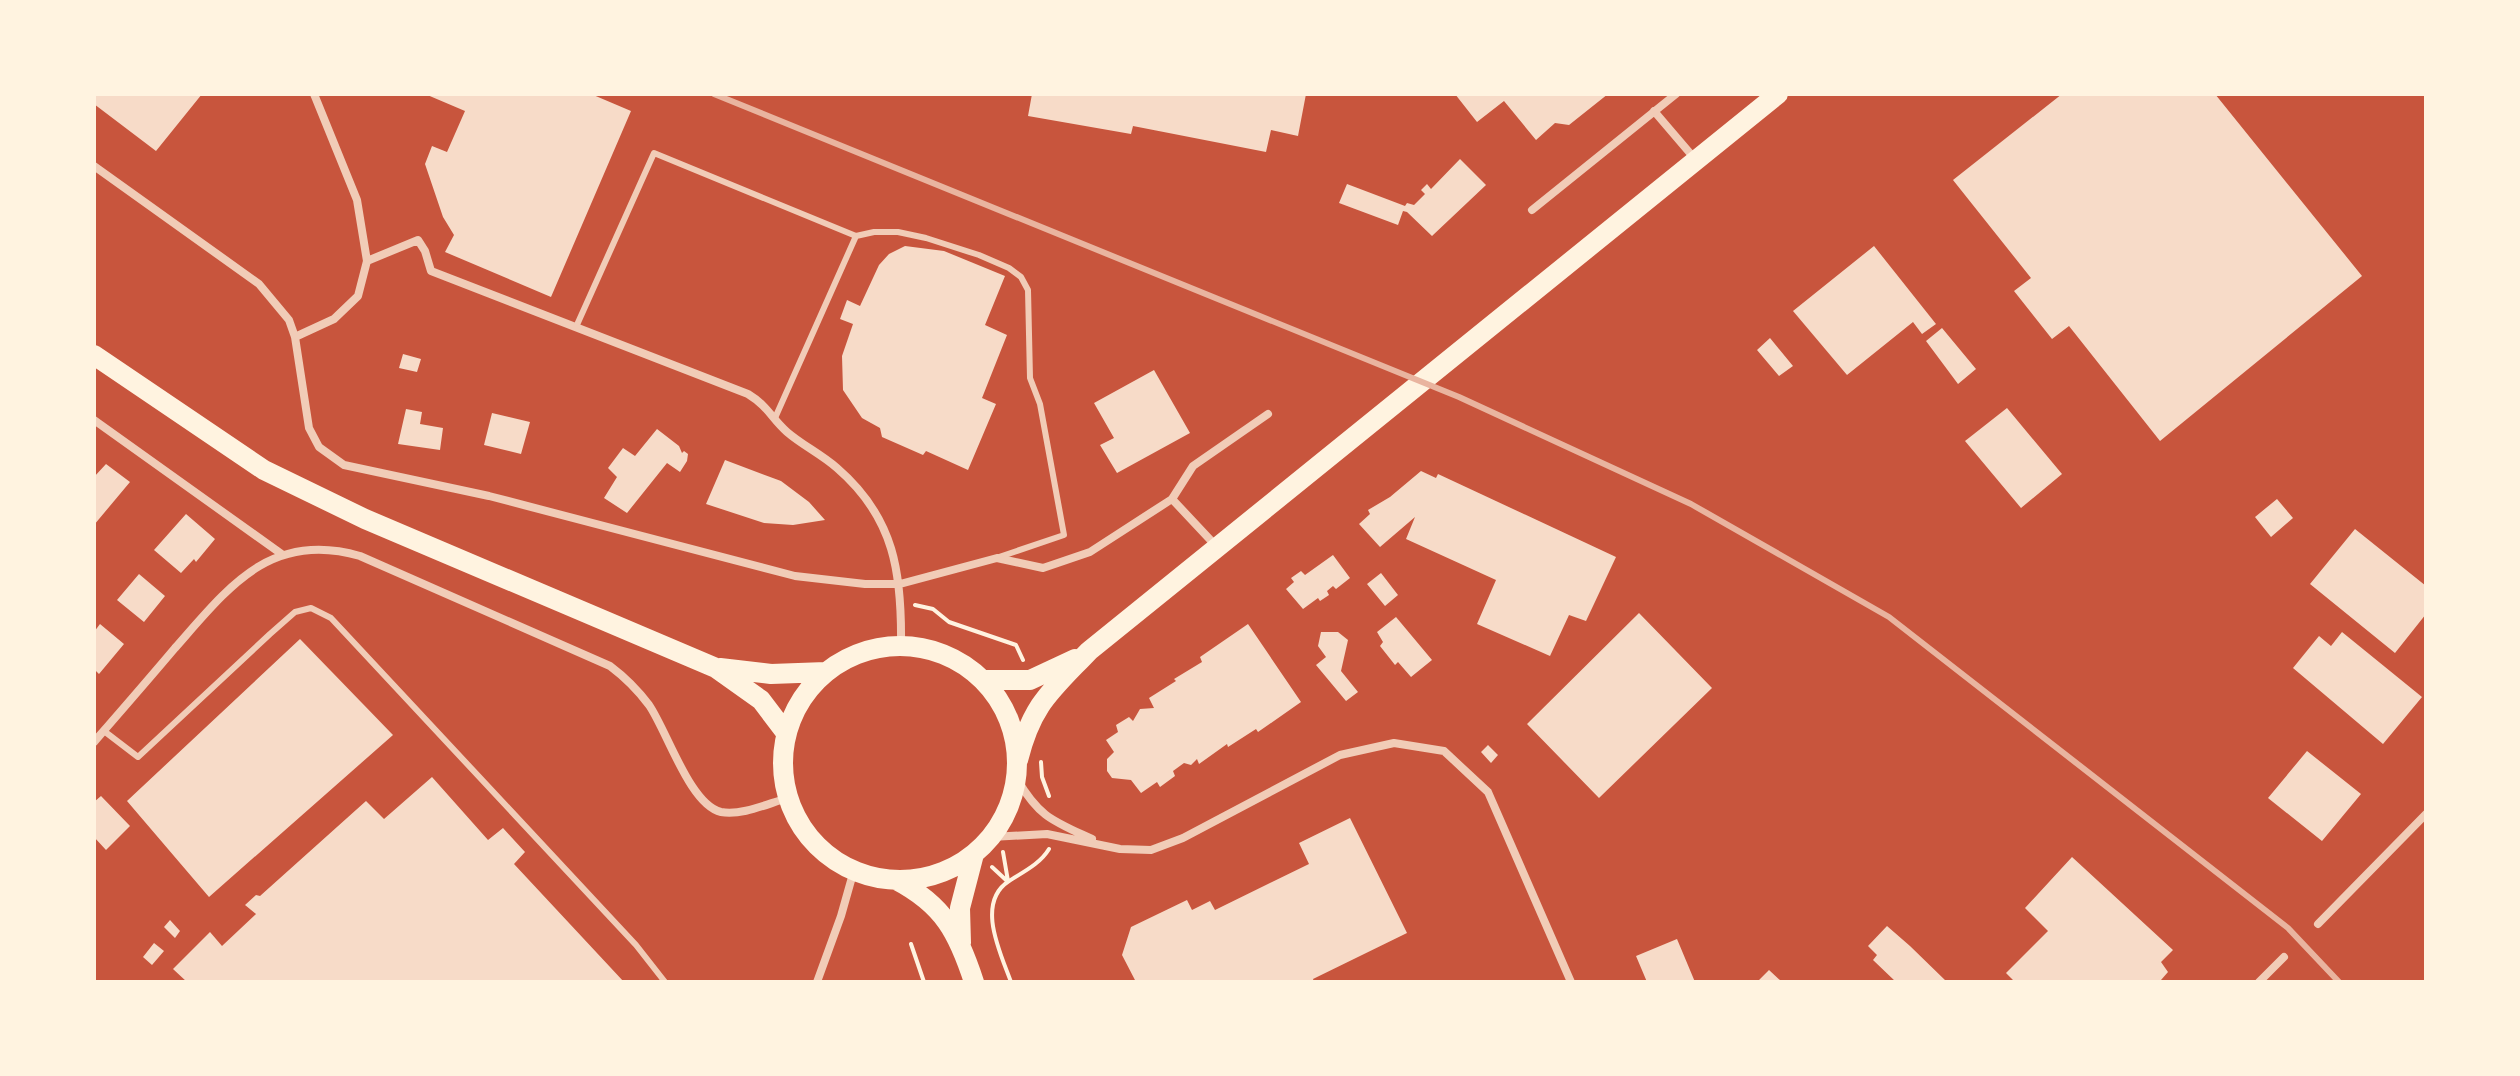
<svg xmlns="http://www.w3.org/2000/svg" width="2520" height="1076" viewBox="0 0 2520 1076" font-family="'Libre Baskerville',serif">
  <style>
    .building { fill: #f7dbc8 }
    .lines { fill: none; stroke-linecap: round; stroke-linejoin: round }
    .path { stroke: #fff3e0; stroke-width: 4 }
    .service { stroke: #f1ccb7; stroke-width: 6 }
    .minor { stroke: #f1ccb7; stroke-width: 8 }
    .primary { stroke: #fff3e0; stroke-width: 20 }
    .rail { stroke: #e9b49f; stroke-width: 6 }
  </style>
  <rect width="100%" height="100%" fill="#c8553d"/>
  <path class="building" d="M94,94H202L156,151L94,104Z
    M425,94H591L631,111L551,297L445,252L454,235L443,217L425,164L432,146L447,152L465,111Z
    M1032,94L1278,95L1306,94L1298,136L1271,130L1266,152L1133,126L1131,134L1028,116Z
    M1455,94H1608L1569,125L1555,123L1536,140L1504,101L1477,122Z
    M2062,94H2215L2362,276L2160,441L2069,326L2052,339L2014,291L2031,278L1953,180Z
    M1460,159L1486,185L1432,236L1407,212L1403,211L1398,225L1339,203L1347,184L1405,206L1407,203L1414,205L1425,194L1421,190L1427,184L1431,189Z
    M905,246L944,251L1005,276L985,325L1007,335L982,398L996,404L968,470L926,451L923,455L882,437L880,428L862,418L843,390L842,356L853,324L840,319L847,300L860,306L879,265L889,254Z
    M1874,246L1936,324L1922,334L1913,322L1847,375L1793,311Z
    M1942,328L1976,369L1958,384L1926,341Z
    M1770,338L1793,366L1779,376L1757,350Z
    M403,354L421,359L417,372L399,368Z
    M1154,370L1190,433L1117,473L1100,445L1114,438L1094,403Z
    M2007,408L2062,474L2021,508L1965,441Z
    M406,409L422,412L420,424L443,428L440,450L398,444Z
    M492,413L530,422L521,454L484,445Z
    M657,429L679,446L682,453L684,451L688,454L687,461L680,472L667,463L627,513L604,498L617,477L608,468L623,448L635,456Z
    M725,460L781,481L809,502L825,520L793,525L764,523L706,504Z
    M106,464L130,482L94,525V477Z
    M1421,471L1436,478L1438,474L1616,557L1586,621L1569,615L1550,656L1477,624L1496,580L1406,539L1415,517L1380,547L1359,524L1370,514L1368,510L1390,497Z
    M2277,499L2293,518L2271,537L2255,517Z
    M186,514L215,539L196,562L194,559L181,573L154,550Z
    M2355,529L2426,586V614L2395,653L2310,584Z
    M1333,555L1350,578L1336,589L1333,586L1327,591L1329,595L1320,601L1318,598L1303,609L1286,589L1294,582L1291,578L1301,571L1305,575Z
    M1381,573L1398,595L1385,606L1367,584Z
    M139,574L165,596L144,622L117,600Z
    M1639,613L1712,688L1599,798L1527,724Z
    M1396,617L1432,660L1411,677L1398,662L1395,665L1380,646L1383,642L1377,632Z
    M100,624L124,644L99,674L94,669V632Z
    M1248,624L1301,702L1258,732L1256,729L1228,747L1227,744L1199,764L1197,759L1191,765L1184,763L1173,771L1175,776L1160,787L1157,782L1141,793L1131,780L1112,778L1107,771V759L1114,752L1106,740L1118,732L1116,725L1129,717L1133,721L1140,709L1154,708L1149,698L1176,681L1174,679L1202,662L1200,657Z
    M1321,632H1338L1348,640L1341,671L1358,692L1346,701L1316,665L1326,657L1318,646Z
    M2342,632L2422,697L2383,744L2293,668L2319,636L2331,646Z
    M300,639L393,735L209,897L127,801Z
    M1488,745L1498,755L1491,763L1481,752Z
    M2307,751L2361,794L2322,841L2268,798Z
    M432,777L488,840L503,828L525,852L514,864L624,982H187L173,969L210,932L222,946L256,914L245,905L256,895L260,896L366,801L384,819Z
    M101,796L130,826L106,850L94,837V802Z
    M1350,818L1407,933L1313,979L1314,982H1136L1122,955L1131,927L1187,900L1192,910L1210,901L1215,910L1309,864L1299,843Z
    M2072,857L2173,950L2161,962L2168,972L2161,980L2163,982H2015L2006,973L2048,931L2025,908Z
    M170,920L180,931L175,938L164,927Z
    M1887,926L1910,946L1947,982H1896L1873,960L1877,955L1868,946Z
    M1677,939L1695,982H1647L1636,956Z
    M154,943L164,951L152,965L143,957Z
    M1769,970L1782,982H1757Z"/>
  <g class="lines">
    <path class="path" d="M915,605L933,609L949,622L1016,645L1023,660
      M1041,762L1042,777L1049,796
      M1003,852L1008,881
      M992,867L1006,880
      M911,944L924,982
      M1011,982C1001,954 975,903 1009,881C1023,872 1040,864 1049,849"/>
    <path class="service" d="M576,327L654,153L856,236L874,232H898L926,238L979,255L1009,268L1021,277L1028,290L1030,378L1040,404L1064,535L999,557
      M775,418L856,236
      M104,731L138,757L270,634L295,612L311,608L331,618L636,945L665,982"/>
    <path class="minor" d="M1654,111L1695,159
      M94,166L259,284L289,320L295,337L309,428L319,447L344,465L489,496L795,576L865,584H900L997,558L1043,568L1090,552L1172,499L1193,466L1268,414
      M1532,210L1676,94
      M367,261L418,240L425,251L431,271L748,394C769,407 771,418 787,432C802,445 821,454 837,468C895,518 902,574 901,646
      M295,337L334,319L358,296L367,261L357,200L314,94
      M94,420L283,555
      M1172,499L1217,547
      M94,742C121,711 148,680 175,648C228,588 270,530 360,556L610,666C626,678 637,689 649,705C667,731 690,805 721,812C742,816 769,803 788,798
      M1017,779C1039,817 1053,821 1092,839
      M991,837L1047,834L1120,849L1151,850L1183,838L1340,755L1394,743L1444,751L1488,792L1571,982
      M2318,924L2426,814
      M817,982L841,916L854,870
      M2259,982L2284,957"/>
    <path class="primary" d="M94,355L264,470L365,519L716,668L761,700L786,733
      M783 763a117 117 0 1 1 234 0a117 117 0 1 1-234 0Z
      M720,668L771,674L826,672
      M983,680H1030L1075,659
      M1018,760C1032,704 1051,691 1089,651L1778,94
      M896,880C944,905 958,933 974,982
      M961,943L960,908L974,854"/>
    <path class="rail" d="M714,94L1459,397L1691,504L1889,617L2288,928L2339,982"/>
  </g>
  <rect width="2520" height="1076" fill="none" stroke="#fff3e0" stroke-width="192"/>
</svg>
